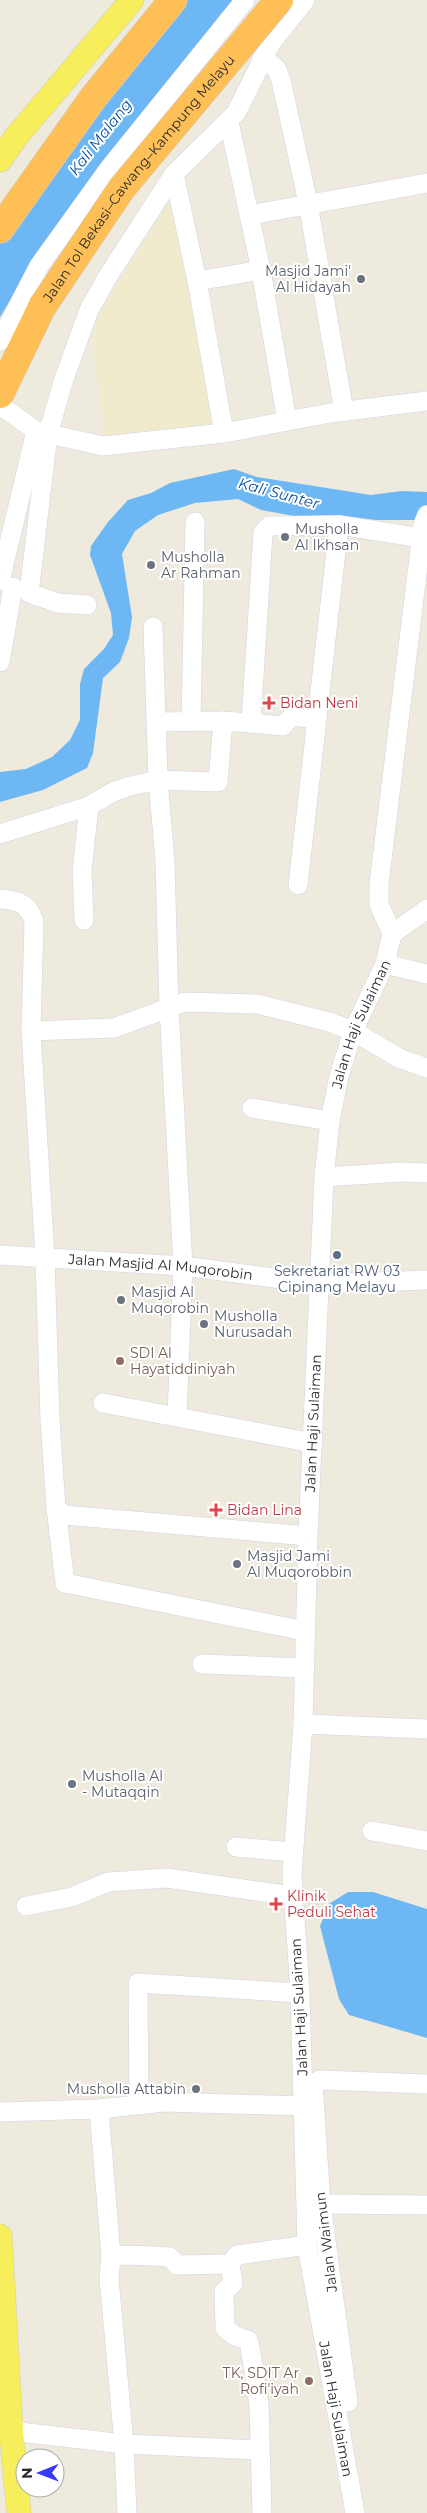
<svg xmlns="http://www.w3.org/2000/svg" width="427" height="2513" viewBox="0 0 427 2513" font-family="Montserrat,sans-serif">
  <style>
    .education { fill: #f0ebcc }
    .water { fill: #6db7f4 }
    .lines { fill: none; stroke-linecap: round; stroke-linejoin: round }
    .minor-casing { stroke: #d3d3e5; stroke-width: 20 }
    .major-casing { stroke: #ccc; stroke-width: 25 }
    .highway-casing { stroke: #ccc; stroke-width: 29 }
    .minor { stroke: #fff; stroke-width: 19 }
    .major { stroke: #f6ee5a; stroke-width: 24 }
    .highway { stroke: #ffbf57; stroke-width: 28 }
    .highway-bridge-casing { stroke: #ccc; stroke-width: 29; stroke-linecap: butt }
    .highway-bridge { stroke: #ffbf57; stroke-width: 28 }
    .worship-dot { fill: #6b7280; stroke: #fff; stroke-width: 2 }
    .health-dot { fill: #e0444e; stroke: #fff; stroke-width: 2 }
    .service-dot { fill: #5c6f8a; stroke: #fff; stroke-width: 2 }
    .education-dot { fill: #8d6e63; stroke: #fff; stroke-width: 2 }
    .labels { text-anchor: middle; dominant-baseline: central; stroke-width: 4; stroke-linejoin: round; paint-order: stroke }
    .street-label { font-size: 14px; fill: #2c2c2c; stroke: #fff }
    .worship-label { font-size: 14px; fill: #5b616d; stroke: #fff; text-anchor: start }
    .health-label { font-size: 14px; fill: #be3a42; stroke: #fff; text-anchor: start }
    .service-label { font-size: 14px; fill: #4e5e75; stroke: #fff }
    .education-label { font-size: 14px; fill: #785e54; stroke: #fff; text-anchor: start }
    .water-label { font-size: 15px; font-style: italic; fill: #0851a3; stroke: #fff }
  </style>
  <rect width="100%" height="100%" fill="#eeeadd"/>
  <path class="education" d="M171,202L223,432L106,444L94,356V333L101,310L142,247L165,206Z"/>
  <path class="water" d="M185,0H233L162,88L53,230L0,317V243L20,210Z
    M234,469L257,477L371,495L402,491L427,492V520H376L336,515L300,517L261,510L238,499L195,503L158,515L135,531L122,554L132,617L129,638L120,662L103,678L93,753L87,768L43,790L0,802V772L26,769L52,757L70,740L80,720V684L84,669L104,649L113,635L111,613L90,555L91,546L108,522L128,500L151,493L170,483Z
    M348,1892H373L427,1909V2038L349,2015L339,1999L320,1926L329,1904Z"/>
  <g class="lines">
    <g class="minor-casing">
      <g id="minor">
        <path d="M262,58L276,68L281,80L308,203L344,412"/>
        <path d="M229,122L261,270L287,421"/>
        <path d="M174,174L197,281L224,433"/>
        <path d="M250,215L427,183"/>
        <path d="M197,281L261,270"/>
        <path d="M0,341L39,266L108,170L245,0"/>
        <path d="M0,405L36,431L103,446L224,433L330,413L427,401"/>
        <path d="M0,581L36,431"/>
        <path d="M87,605L58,603L29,593L48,434L64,379L89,310L108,276L174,174L236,113L271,43L305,0"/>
        <path d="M153,627L158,780L165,861L169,1008L183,1266L177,1415"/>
        <path d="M0,662L13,587"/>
        <path d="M157,722L223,721L251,723L263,533L269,526L339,525L422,538"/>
        <path d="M191,722L195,522"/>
        <path d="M251,723L283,726L292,716L317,719"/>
        <path d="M0,834L89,806L113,792L130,786L158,780L218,782L223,721"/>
        <path d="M298,885L339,525"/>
        <path d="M0,899C19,901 27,902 34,921L31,1031L45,1257L50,1420L56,1508L65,1583L305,1631"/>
        <path d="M84,920L82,871L89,806"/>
        <path d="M392,934L427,909"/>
        <path d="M385,964L427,974"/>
        <path d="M31,1031L114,1028L185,1002L257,1004L329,1022L353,1031L399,1058L427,1068"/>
        <path d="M252,1108L330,1121"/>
        <path d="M324,1177L402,1172L427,1173"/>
        <path id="s1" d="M0,1255L183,1266L320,1284L427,1280"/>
        <path d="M103,1403L313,1443"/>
        <path d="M56,1508L64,1515L308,1536"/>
        <path d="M202,1664L305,1668"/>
        <path d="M303,1724L427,1729"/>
        <path d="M372,1831L427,1841"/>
        <path d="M236,1847L292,1852"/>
        <path d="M26,1906L72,1897L108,1882L167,1878L292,1896"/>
        <path d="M139,2103L138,1983L300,1993"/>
        <path d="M99,2109L111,2256L109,2278L124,2444L127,2513"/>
        <path d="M0,2112L99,2109L165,2102L303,2106"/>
        <path d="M321,2204L427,2205"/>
        <path d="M111,2256C131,2254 149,2256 170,2257L177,2265L230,2264"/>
        <path d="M348,2402L321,2204L313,2083L320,2080L427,2084"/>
        <path d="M11,2431L124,2444L259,2450"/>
        <path d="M262,2513L259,2405L250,2347L248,2340L235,2336L225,2328L224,2292L233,2283L230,2264L237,2255L307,2245"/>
        <path id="s2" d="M355,2513L307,2245L300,1993L292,1874L303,1724L308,1536L324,1177L330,1121L339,1076L353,1031L385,964L392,934L379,904V884L423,525L427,515"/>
      </g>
    </g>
    <g class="major-casing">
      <path id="major" d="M0,160L16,137L132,0
        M0,2236L11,2431L19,2513"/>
    </g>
    <g class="highway-casing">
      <path id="highway" d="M0,229L93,98L173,0
        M0,394L42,307"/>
    </g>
    <use href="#minor" class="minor"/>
    <use href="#major" class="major"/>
    <use href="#highway" class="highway"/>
    <g class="highway-bridge-casing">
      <g id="highway-bridge">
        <path id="s3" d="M42,307L122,188L279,0"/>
      </g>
    </g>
    <use href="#highway-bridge" class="highway-bridge"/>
  </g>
  <g class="worship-dot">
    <circle cx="361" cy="279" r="5"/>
    <circle cx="285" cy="537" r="5"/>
    <circle cx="151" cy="565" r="5"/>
    <circle cx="121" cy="1300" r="5"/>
    <circle cx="204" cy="1324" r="5"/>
    <circle cx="237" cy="1564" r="5"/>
    <circle cx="72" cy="1784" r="5"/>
    <circle cx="196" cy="2089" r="5"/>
  </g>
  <g class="health-dot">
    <path d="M266.5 695.5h5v5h5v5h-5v5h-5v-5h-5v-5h5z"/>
    <path d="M213.5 1502.5h5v5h5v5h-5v5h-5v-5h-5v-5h5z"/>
    <path d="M273.5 1896.5h5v5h5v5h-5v5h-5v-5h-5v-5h5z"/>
  </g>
  <circle class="service-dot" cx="337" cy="1255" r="5"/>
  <g class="education-dot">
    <circle cx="120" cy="1361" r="5"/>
    <circle cx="309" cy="2381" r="5"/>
  </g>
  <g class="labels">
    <g class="street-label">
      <text stroke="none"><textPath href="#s3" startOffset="161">Jalan Tol Bekasi–Cawang–Kampung Melayu</textPath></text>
      <text stroke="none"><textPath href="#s2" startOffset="1500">Jalan Haji Sulaiman</textPath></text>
      <text stroke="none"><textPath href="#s1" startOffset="161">Jalan Masjid Al Muqorobin</textPath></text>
      <text stroke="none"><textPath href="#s2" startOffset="1095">Jalan Haji Sulaiman</textPath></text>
      <text transform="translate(299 2007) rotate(-93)">Jalan Haji Sulaiman</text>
      <text transform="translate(326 2242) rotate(-97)">Jalan Waimun</text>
      <text transform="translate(336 2409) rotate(80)">Jalan Haji Sulaiman</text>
    </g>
    <g class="worship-label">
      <text x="351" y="271" text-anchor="end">Masjid Jami'<tspan x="351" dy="16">Al Hidayah</tspan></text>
      <text x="295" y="529">Musholla<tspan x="295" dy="16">Al Ikhsan</tspan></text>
      <text x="161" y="557">Musholla<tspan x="161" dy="16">Ar Rahman</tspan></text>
      <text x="131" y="1292">Masjid Al<tspan x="131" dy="16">Muqorobin</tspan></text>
      <text x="214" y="1316">Musholla<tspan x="214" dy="16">Nurusadah</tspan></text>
      <text x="247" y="1556">Masjid Jami<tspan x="247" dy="16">Al Muqorobbin</tspan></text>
      <text x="82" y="1776">Musholla Al<tspan x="82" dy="16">- Mutaqqin</tspan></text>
      <text x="186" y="2089" text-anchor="end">Musholla Attabin</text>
    </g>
    <g class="health-label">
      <text x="280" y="703">Bidan Neni</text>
      <text x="227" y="1510">Bidan Lina</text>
      <text x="287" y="1896">Klinik<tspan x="287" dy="16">Peduli Sehat</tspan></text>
    </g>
    <g class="service-label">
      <text x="337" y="1271">Sekretariat RW 03<tspan x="337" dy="16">Cipinang Melayu</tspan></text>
    </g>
    <g class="education-label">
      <text x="130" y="1353">SDI Al<tspan x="130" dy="16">Hayatiddiniyah</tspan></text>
      <text x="299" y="2373" text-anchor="end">TK, SDIT Ar<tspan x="299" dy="16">Rofi'iyah</tspan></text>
    </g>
    <g class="water-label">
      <text transform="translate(100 137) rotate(-52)">Kali Malang</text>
      <text transform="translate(279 493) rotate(15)">Kali Sunter</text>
    </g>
  </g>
  <g transform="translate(40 2473) rotate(269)"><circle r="24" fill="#ffffff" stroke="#ababab"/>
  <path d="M0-4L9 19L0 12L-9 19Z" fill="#393aff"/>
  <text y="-8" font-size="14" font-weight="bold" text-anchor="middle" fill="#2c2c2c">N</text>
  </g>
</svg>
